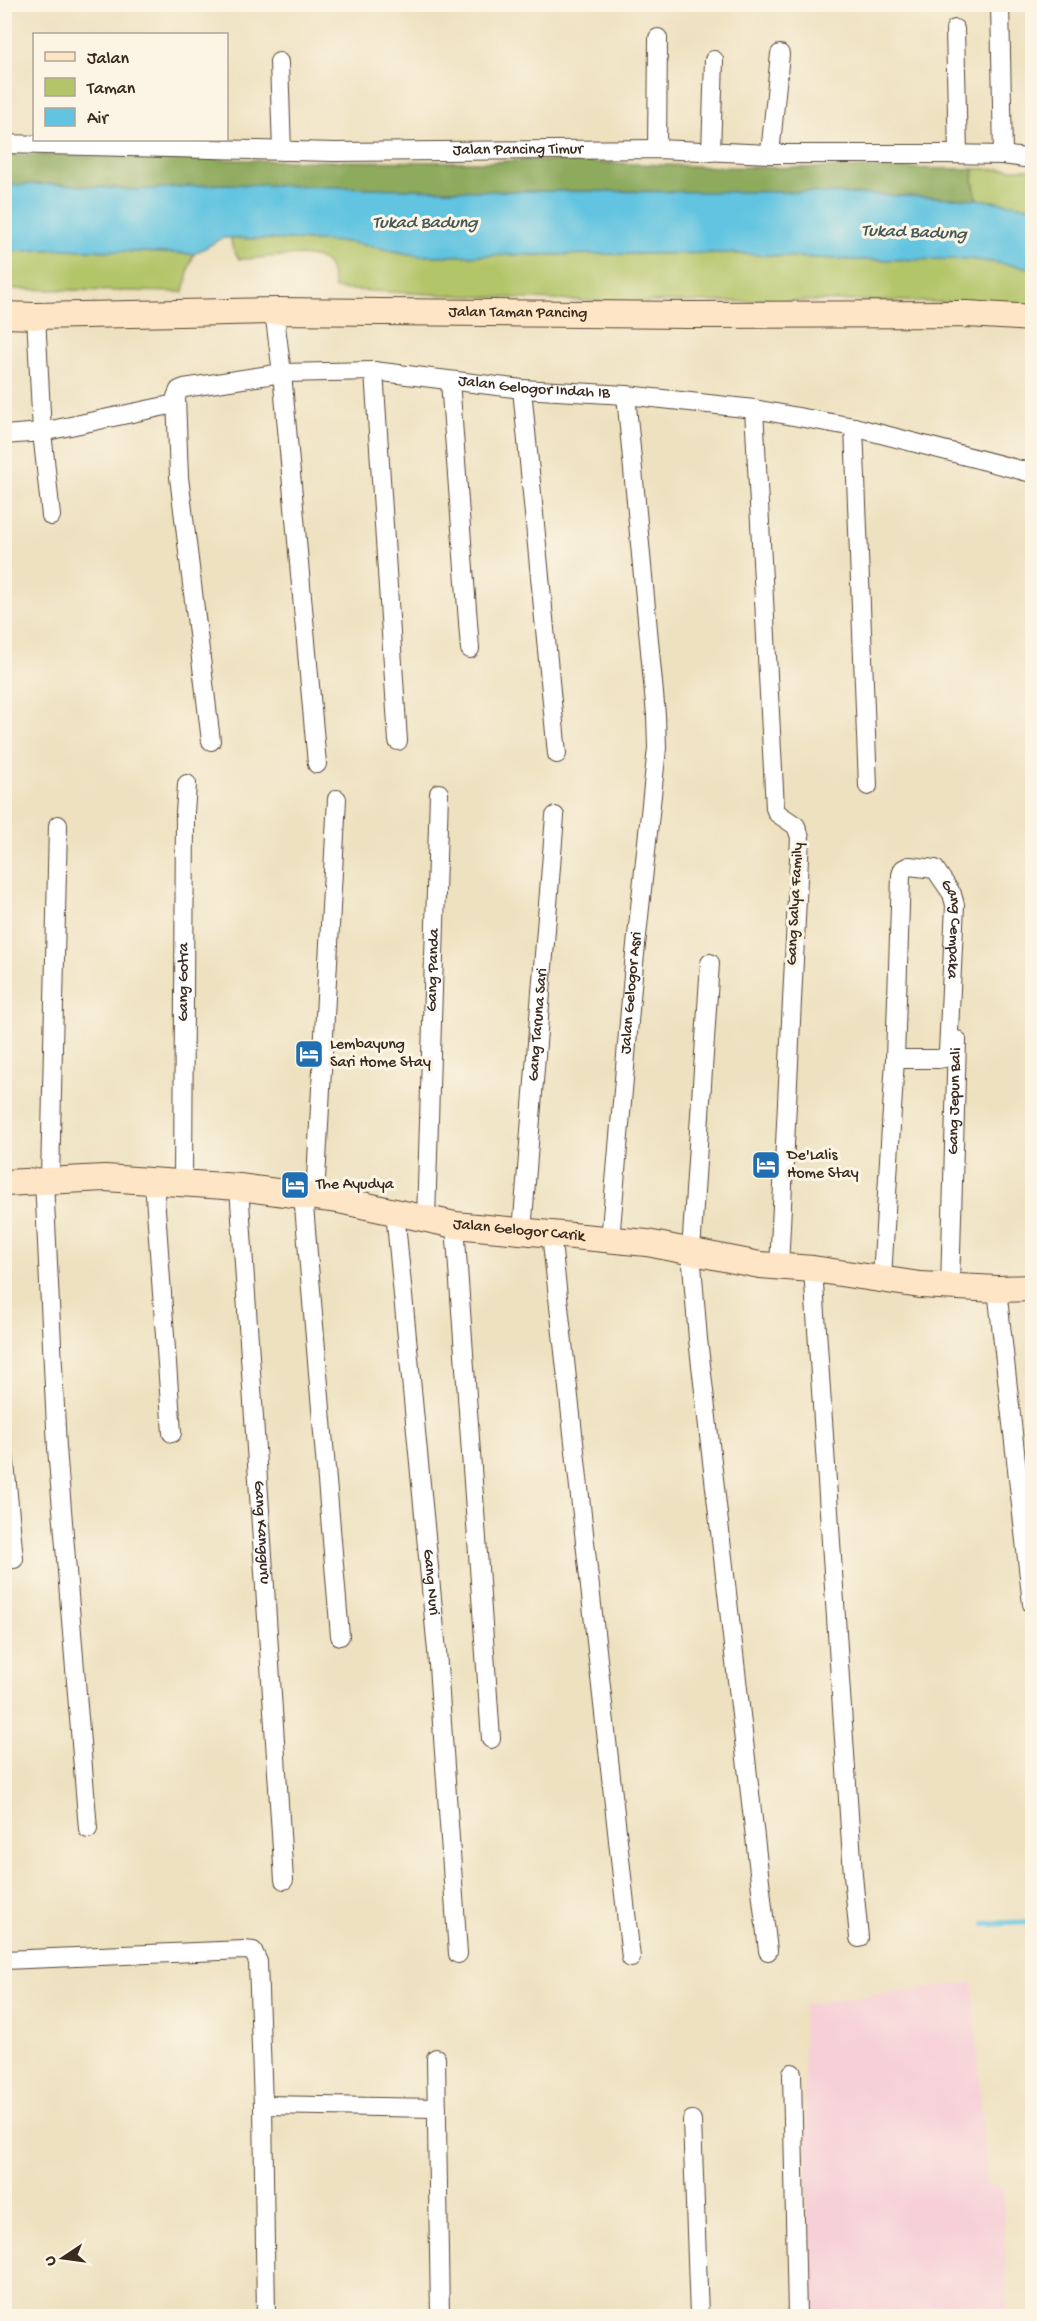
<svg xmlns="http://www.w3.org/2000/svg" width="1037" height="2321" viewBox="0 0 1037 2321" font-family="'Gochi Hand',sans-serif">
  <style>
    .built { fill: #f6cfd7 }
    .green { fill: #b3c569; stroke: #777844; stroke-width: 1.5 }
    .forest { fill: #8eaa5d; stroke: #646a3e; stroke-width: 1.5 }
    .water { fill: #62c4e0; stroke: #4e777f; stroke-width: 1.5 }
    .lines { fill: none; stroke-linecap: round; stroke-linejoin: round }
    .stream { stroke: #62c4e0; stroke-width: 6 }
    .street-casing { stroke: #564536; stroke-width: 20 }
    .secondary-casing { stroke: #564536; stroke-width: 28 }
    .street { stroke: #fff; stroke-width: 18 }
    .secondary { stroke: #fee5c5; stroke-width: 26 }
    .labels { text-anchor: middle; dominant-baseline: central; stroke-width: 6; stroke-linejoin: round; paint-order: stroke }
    .street-label { font-size: 16px; fill: #3b2a1e; stroke: #fcf5e5 }
    .poi-label { font-size: 16px; fill: #3b2a1e; stroke: #fcf5e5; text-anchor: start }
    .water-label { font-size: 18px; font-style: italic; fill: #475858; stroke: #fcf5e5 }
  </style>
  <rect width="100%" height="100%" fill="#fcf5e5"/>
  <filter id="ink" filterUnits="userSpaceOnUse"><feTurbulence type="fractalNoise" baseFrequency=".0167" numOctaves="2"/><feDisplacementMap in="SourceGraphic" scale="12" xChannelSelector="R" yChannelSelector="G"/><feConvolveMatrix kernelMatrix="1 2 1 2 8 2 1 2 1" color-interpolation-filters="sRGB"/></filter>
  <filter id="wash" filterUnits="userSpaceOnUse"><feTurbulence type="fractalNoise" baseFrequency=".008" numOctaves="4" result="noise"/><feDisplacementMap in="SourceGraphic" scale="24" xChannelSelector="R" yChannelSelector="G"/><feGaussianBlur stdDeviation="1.35" result="paint"/><feColorMatrix in="noise" values="0 0 0 0 0 0 0 0 0 0 0 0 0 0 0 0 0 1.4 0 .05"/><feComposite in="paint" operator="in"/></filter>
  <g filter="url(#wash)">
    <rect width="100%" height="100%" fill="#eee1c0"/>
    <path class="built" d="M973,1982L987,2187H1003L1007,2316H810L803,2004Z"/>
    <path class="green" d="M974,169H1032V207L977,199L973,181Z
      M231,238L349,242L420,256L727,253L854,260L970,259L1032,268V309C912,296 791,302 670,302C559,302 447,295 335,289C333,282 332,273 329,267C319,246 259,260 239,259L232,247Z
      M62,249L194,254L189,267L184,292L5,289V252Z"/>
    <path class="forest" d="M4,154L288,161L487,162L527,160L722,167L974,169L973,181L977,199L802,192L480,191L222,184L136,190L58,184L5,185Z"/>
    <path class="water" d="M58,184L136,190L222,184L480,191L802,192L977,199L1032,207V268L970,259L854,260L727,253L420,256L349,242L231,238H222L194,254L62,249L5,252V185Z"/>
    <g class="lines">
      <path class="stream" d="M985,1924L1032,1922"/>
    </g>
  </g>
  <g filter="url(#ink)">
    <g class="lines">
      <g class="street-casing">
        <g id="street">
          <path d="M1000,4L1003,155"/>
          <path d="M955,29L958,154"/>
          <path d="M279,62L282,151"/>
          <path id="s1" d="M4,144L335,152L657,149L770,154H945L1003,155L1032,159"/>
          <path d="M657,149L658,38"/>
          <path d="M711,152L714,60"/>
          <path d="M770,154L780,54"/>
          <path d="M274,311L282,373L317,764"/>
          <path d="M36,316L42,432L51,516"/>
          <path d="M374,371L398,741"/>
          <path d="M450,381L470,649"/>
          <path d="M522,389L557,754"/>
          <path d="M754,409L775,808L777,813L796,826L800,837L779,1267"/>
          <path d="M854,427L868,786"/>
          <path d="M4,435L42,432L175,404"/>
          <path id="s2" d="M211,741L179,477L176,397L179,390L184,388L282,373L374,371L522,389L626,395L754,409L854,427L1032,473"/>
          <path d="M710,963L691,1252L698,1339L768,1951"/>
          <path d="M50,1180L58,825"/>
          <path d="M44,1181L57,1448L88,1829"/>
          <path d="M154,1182L172,1433"/>
          <path id="s3" d="M183,1182L185,813L187,784"/>
          <path id="s4" d="M239,1187L284,1880"/>
          <path d="M303,1194L340,1636"/>
          <path d="M315,1197L337,799"/>
          <path id="s5" d="M395,1212L437,1651L458,1954"/>
          <path id="s6" d="M426,1219L439,793"/>
          <path d="M455,1225L491,1739"/>
          <path id="s7" d="M522,1232L555,816"/>
          <path d="M551,1234L631,1958"/>
          <path id="s8" d="M610,1240L634,964L657,748L656,715L626,395"/>
          <path d="M813,1269L853,1875L859,1938"/>
          <path id="s9" d="M882,1278L895,1059L901,875L903,869L909,866L935,869L952,894L955,905L948,1052L944,1058L938,1059H895"/>
          <path id="s10" d="M950,1287L957,1040"/>
          <path d="M997,1289L1032,1604"/>
          <path d="M4,1452L14,1559"/>
          <path d="M4,1960L244,1950L253,1951L258,1962L263,2105L266,2316"/>
          <path d="M436,2058L440,2316"/>
          <path d="M792,2073L797,2316"/>
          <path d="M263,2105L437,2108"/>
          <path d="M692,2120L699,2316"/>
        </g>
      </g>
      <g class="secondary-casing">
        <g id="secondary">
          <path id="s11" d="M4,315L36,316L274,311L689,315L967,314L1032,318"/>
          <path id="s12" d="M4,1183L105,1178L239,1187L339,1200L455,1225L647,1243L760,1265L813,1269L920,1285L997,1289L1032,1288"/>
        </g>
      </g>
      <use href="#street" class="street"/>
      <use href="#secondary" class="secondary"/>
    </g>
  </g>
  <defs>
    <g id="hotel-square" transform="scale(1.5)"><rect x="-9" y="-9" width="18" height="18" rx="4" fill="#1f6fb2" stroke="#fcf5e5"/><path d="M-6-4.5h1.5V1H6V5H4.5V3h-9V5H-6ZM-4 0a1.8 1.8 0 1 1 3.6 0ZM.5 0V-2.5h3Q6-2.5 6 0Z" fill="#fff"/></g>
  </defs>
  <g fill-rule="evenodd">
    <use href="#hotel-square" x="309" y="1054"/>
    <use href="#hotel-square" x="766" y="1165"/>
    <use href="#hotel-square" x="295" y="1185"/>
  </g>
  <g class="labels">
    <g class="street-label">
      <text stroke="none"><textPath href="#s1" startOffset="514">Jalan Pancing Timur</textPath></text>
      <text stroke="none"><textPath href="#s11" startOffset="514">Jalan Taman Pancing</textPath></text>
      <text stroke="none"><textPath href="#s2" startOffset="711">Jalan Gelogor Indah IB</textPath></text>
      <text transform="translate(796 904) rotate(-87)">Gang Salya Family</text>
      <text stroke="none"><textPath href="#s9" startOffset="508">Gang Cempaka</textPath></text>
      <text stroke="none"><textPath href="#s6" startOffset="249">Gang Panda</textPath></text>
      <text stroke="none"><textPath href="#s3" startOffset="200">Gang Gotra</textPath></text>
      <text stroke="none"><textPath href="#s8" startOffset="248">Jalan Gelogor Asri</textPath></text>
      <text stroke="none"><textPath href="#s7" startOffset="208">Gang Taruna Sari</textPath></text>
      <text stroke="none"><textPath href="#s10" startOffset="186">Gang Jepun Bali</textPath></text>
      <text stroke="none"><textPath href="#s12" startOffset="519">Jalan Gelogor Carik</textPath></text>
      <text stroke="none"><textPath href="#s4" startOffset="346">Gang Kangguru</textPath></text>
      <text stroke="none"><textPath href="#s5" startOffset="372">Gang Nuri</textPath></text>
    </g>
    <g class="poi-label">
      <text x="330" y="1045">Lembayung<tspan x="330" dy="18">Sari Home Stay</tspan></text>
      <text x="787" y="1156">De'Lalis<tspan x="787" dy="18">Home Stay</tspan></text>
      <text x="316" y="1185">The Ayudya</text>
    </g>
    <g class="water-label">
      <text x="425" y="223">Tukad Badung</text>
      <text transform="translate(914 233) rotate(2)">Tukad Badung</text>
    </g>
  </g>
  <rect width="1037" height="2321" fill="none" stroke="#fcf5e5" stroke-width="24"/>
  <rect x="33" y="33" width="195" height="108" fill="#fcf5e5" stroke="#afa495" stroke-width="1.5"/>
  <rect x="45" y="52" width="30" height="9" fill="#fee5c5" stroke="#afa495" stroke-width="1.5"/>
  <text x="87" y="63" font-size="18" fill="#3b2a1e">Jalan</text>
  <rect x="45" y="78" width="30" height="18" fill="#b3c569" stroke="#afa495" stroke-width="1.5"/>
  <text x="87" y="93" font-size="18" fill="#3b2a1e">Taman</text>
  <rect x="45" y="108" width="30" height="18" fill="#62c4e0" stroke="#afa495" stroke-width="1.5"/>
  <text x="87" y="123" font-size="18" fill="#3b2a1e">Air</text>
  <g transform="translate(63 2258) rotate(257)" stroke="#fcf5e5" stroke-width="4.5" paint-order="stroke">
  <path d="M0-4.5L10 22L0 15L-10 22Z" fill="#3b2a1e"/>
  <text y="-9" font-size="16" font-weight="bold" text-anchor="middle" fill="#3b2a1e">U</text>
  </g>
</svg>
